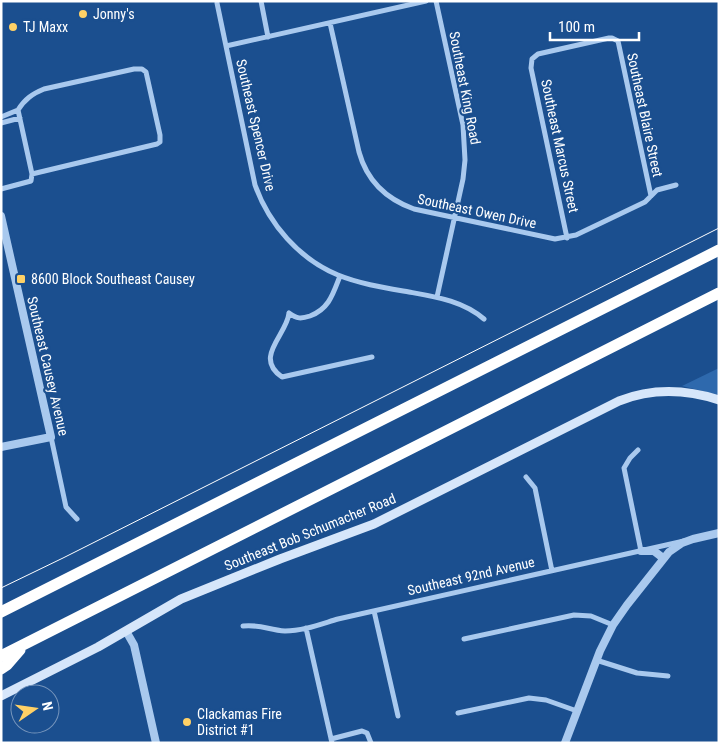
<svg xmlns="http://www.w3.org/2000/svg" width="720" height="744" viewBox="0 0 720 744" font-family="'Roboto Condensed',sans-serif">
  <style>
    .green { fill: #2e69ad }
    .lines { fill: none; stroke-linecap: round; stroke-linejoin: round }
    .minor { stroke: #a9c9ee; stroke-width: 5 }
    .tertiary { stroke: #a9c9ee; stroke-width: 8 }
    .secondary { stroke: #d6e6fa; stroke-width: 9 }
    .motorway { stroke: #fff; stroke-width: 11 }
    .tram { stroke: #fff; stroke-width: 1 }
    .poi-dot { fill: #ffd166; stroke: #1b4f8f; stroke-width: 2 }
    .labels { text-anchor: middle; dominant-baseline: central; stroke-width: 4.5; stroke-linejoin: round; paint-order: stroke }
    .poi-label { font-size: 14px; fill: #fff; stroke: #1b4f8f; text-anchor: start }
    .street-label { font-size: 14px; fill: #fff; stroke: #1b4f8f }
  </style>
  <rect width="100%" height="100%" fill="#1b4f8f"/>
  <path class="green" d="M719,368V395L682,386Z"/>
  <g class="lines">
    <path class="minor" d="M261,1L268,37
      M436,1L463,125L465,160L463,179L437,297
      M217,3L255,185C269,224 299,259 338,275C360,284 386,288 409,292C437,297 463,301 484,319
      M330,23L359,152C367,181 386,199 414,209L555,239L576,235L645,202L657,190L676,185
      M226,46L426,1
      M134,69H142L146,72L160,135V142L157,144L32,174L18,110C25,99 32,94 44,89Z
      M1,117L18,110
      M1,123L20,118
      M1,189L31,181L32,174
      M567,238L531,68L532,59L538,54L609,38H612L618,41L651,196
      M289,313C287,335 253,357 282,377L372,357
      M289,313C297,319 301,319 310,316C329,309 333,294 340,276
      M51,437L66,507L77,519
      M638,450L630,458L624,468L641,551
      M526,477L535,488L552,571
      M374,611L398,716
      M243,626C260,624 269,630 285,631C303,631 321,624 338,619L684,541
      M306,628L332,743
      M464,639L574,615L591,616L613,625
      M596,660L637,673L668,676
      M458,713L529,698L546,700L577,711
      M331,739L362,731L367,733L371,743"/>
    <path class="tertiary" d="M1,216L51,437L1,447
      M641,551H654L663,558
      M126,631L134,645L156,743
      M565,743L600,651L613,625L627,605L669,552L682,543L693,539L719,533"/>
    <path class="secondary" d="M1,696L98,647L181,599L280,559L374,524L619,401C652,388 685,389 719,400"/>
    <path class="motorway" d="M1,612L719,250
      M1,656L719,293
      M1,669L7,665L20,650"/>
    <path class="tram" d="M1,588L63,558L719,228"/>
  </g>
  <g class="poi-dot">
    <circle cx="83" cy="14" r="5"/>
    <circle cx="13" cy="27" r="5"/>
    <rect x="16" y="274" width="10" height="10" rx="2.5"/>
    <circle cx="187" cy="722" r="5"/>
  </g>
  <g class="labels">
    <g class="poi-label">
      <text x="93" y="14">Jonny's</text>
      <text x="23" y="27">TJ Maxx</text>
      <text x="31" y="279">8600 Block Southeast Causey</text>
      <text x="197" y="714">Clackamas Fire<tspan x="197" dy="16">District #1</tspan></text>
    </g>
    <g class="street-label">
      <text transform="translate(465 88) rotate(79)">Southeast King Road</text>
      <text transform="translate(645 115) rotate(78)">Southeast Blaire Street</text>
      <text transform="translate(256 125) rotate(77)">Southeast Spencer Drive</text>
      <text transform="translate(560 146) rotate(78)">Southeast Marcus Street</text>
      <text transform="translate(477 211) rotate(12)">Southeast Owen Drive</text>
      <text transform="translate(48 366) rotate(77)">Southeast Causey Avenue</text>
      <text transform="translate(310 532) rotate(-22)">Southeast Bob Schumacher Road</text>
      <text transform="translate(471 576) rotate(-13)">Southeast 92nd Avenue</text>
    </g>
  </g>
  <rect width="720" height="744" fill="none" stroke="#ffffff" stroke-width="5"/>
  <g transform="translate(35 709) rotate(77)"><circle r="24" fill="#1b4f8f" stroke="#7695bc"/>
  <path d="M0-4L9 19L0 12L-9 19Z" fill="#ffd166"/>
  <text y="-8" font-size="14" font-weight="bold" text-anchor="middle" fill="#ffffff">N</text>
  </g>
  <path d="M550 32v8h89v-8" fill="none" stroke="#ffffff" stroke-width="2.5"/>
  <text x="558" y="32" font-size="15" fill="#ffffff" stroke="#1b4f8f" stroke-width="4" paint-order="stroke">100 m</text>
</svg>
